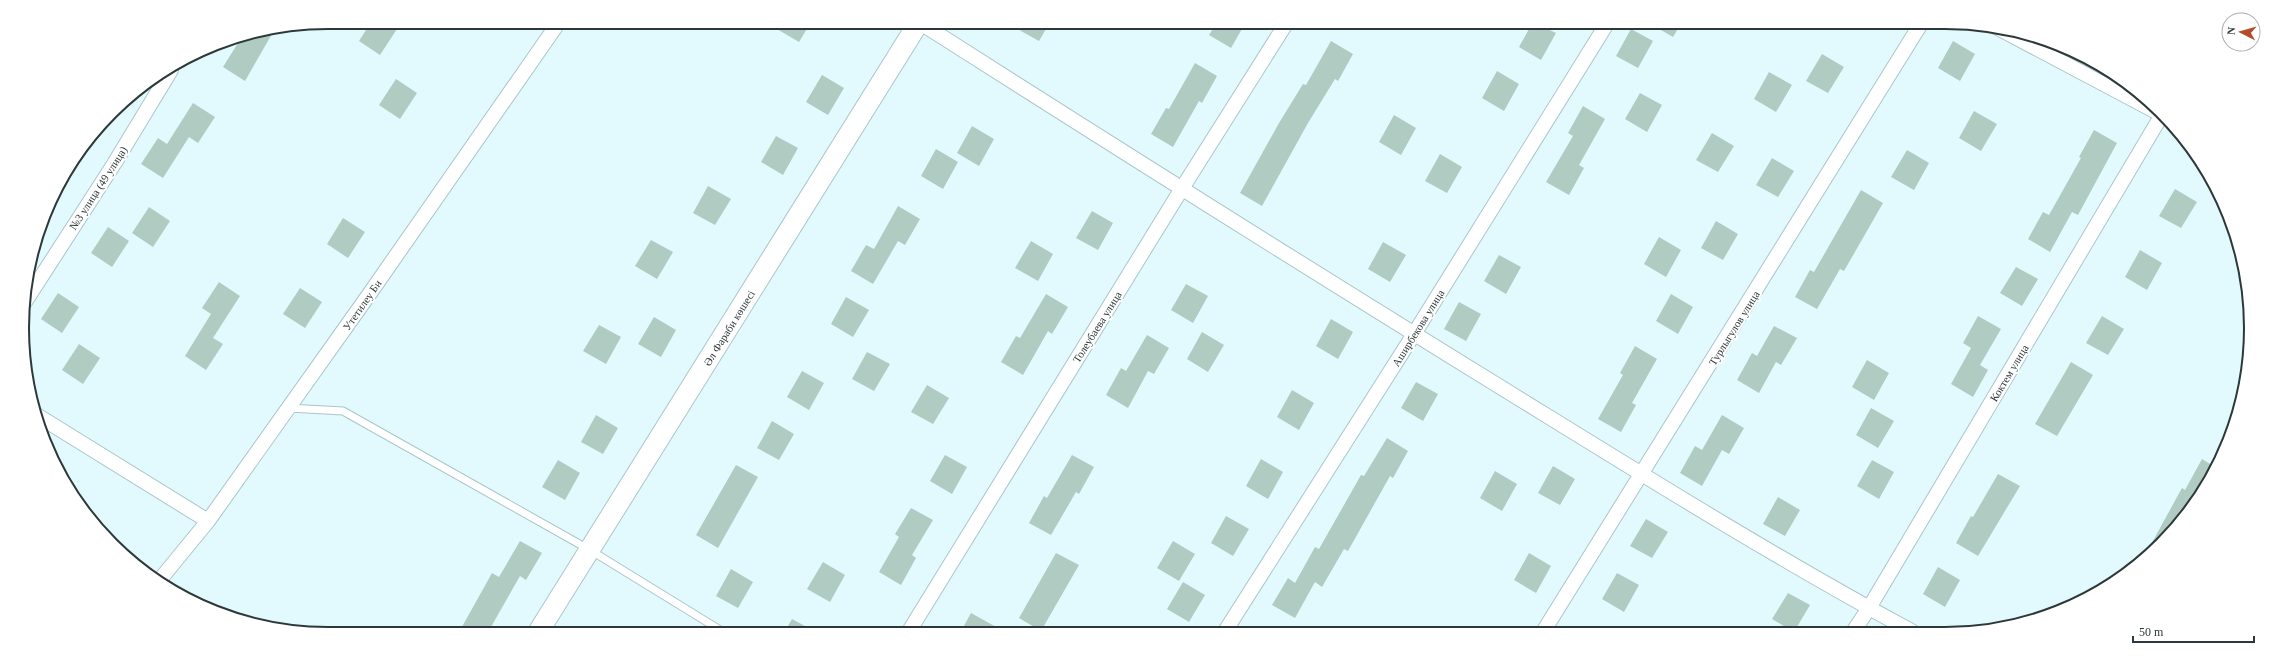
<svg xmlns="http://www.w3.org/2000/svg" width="2273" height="656" viewBox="0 0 2273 656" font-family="'Times New Roman',serif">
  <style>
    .building { fill: #b0cbc2 }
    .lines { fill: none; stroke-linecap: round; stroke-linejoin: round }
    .lane-casing { stroke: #a9c6cb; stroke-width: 9 }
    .street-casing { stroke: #a9c6cb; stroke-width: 16 }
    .secondary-casing { stroke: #a9c6cb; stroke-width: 22 }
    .lane { stroke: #fff; stroke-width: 7 }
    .street { stroke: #fff; stroke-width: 14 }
    .secondary { stroke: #fff; stroke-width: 20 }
    .labels { text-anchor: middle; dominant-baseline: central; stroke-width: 4; stroke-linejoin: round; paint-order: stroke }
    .street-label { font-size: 11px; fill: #2c3839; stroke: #fff }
    .rim { fill: none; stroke: #2c3839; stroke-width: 2 }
  </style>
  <rect width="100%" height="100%" fill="#e2fafd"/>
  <path class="building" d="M371,22H387L397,29L380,55L359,41Z
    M765,22H811L799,42Z
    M1005,22H1050L1039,41Z
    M1217,22H1246L1231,48L1209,35Z
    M1533,22L1556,33L1541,60L1519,47Z
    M1647,22H1682L1673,37Z
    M276,27L245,81L223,67L243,35Z
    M1631,29L1653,41L1638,68L1616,56Z
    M1331,41L1353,54L1338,81L1335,79L1308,123L1262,206L1240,193L1279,123L1303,84L1306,85Z
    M1953,41L1975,54L1960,81L1938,68Z
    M1822,54L1844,67L1828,93L1806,81Z
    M1195,63L1217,76L1202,103L1199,101L1173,147L1151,134L1166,108L1169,109Z
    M1497,71L1519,84L1504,111L1482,98Z
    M1769,72L1792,85L1776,112L1754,99Z
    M822,75L844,88L828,115L806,102Z
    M396,79L417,93L400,119L379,105Z
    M1640,93L1662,105L1647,132L1625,119Z
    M193,103L215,117L198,143L189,137L163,178L141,164L158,138L167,144Z
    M1583,106L1605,119L1579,165L1584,168L1569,195L1546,182L1573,136L1568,133Z
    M1974,111L1997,124L1981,151L1959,138Z
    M1394,115L1416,128L1401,155L1379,142Z
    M972,126L994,139L979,166L957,153Z
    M2094,130L2117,143L2078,215L2072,212L2050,252L2028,239L2043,212L2049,215L2081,158L2079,157Z
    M1712,133L1734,146L1718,172L1696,160Z
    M776,136L798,148L783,175L761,162Z
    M936,149L958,162L943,189L921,176Z
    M1907,150L1929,163L1914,190L1891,177Z
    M1440,154L1462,167L1447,193L1425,181Z
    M1772,158L1794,171L1778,197L1756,185Z
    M708,186L731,199L715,225L693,213Z
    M2175,189L2197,202L2181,228L2159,216Z
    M1861,190L1883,203L1844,271L1840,269L1817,309L1795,297L1810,270L1814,272Z
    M898,206L920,219L905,245L898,241L873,284L851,271L866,245L874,249Z
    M149,207L170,221L153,247L132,233Z
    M1092,211L1113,223L1098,250L1076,238Z
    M343,218L365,232L348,258L327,244Z
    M1716,221L1738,234L1723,260L1701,248Z
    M108,227L129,241L112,267L91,253Z
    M1659,237L1681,250L1666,277L1644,264Z
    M651,240L673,252L657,279L635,266Z
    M1031,241L1053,254L1038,281L1015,268Z
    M1383,242L1406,255L1390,282L1368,269Z
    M2140,250L2162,263L2147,290L2125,277Z
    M1499,255L1521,267L1506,294L1484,281Z
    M2016,267L2038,279L2022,306L2000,293Z
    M219,282L240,296L213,338L223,344L206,370L185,356L211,314L202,308Z
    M1186,284L1208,296L1193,323L1171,310Z
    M300,288L322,302L305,328L283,314Z
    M58,293L79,307L62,333L41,319Z
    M1046,294L1068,307L1052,334L1048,331L1023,375L1001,362L1016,336L1020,338Z
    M1671,294L1693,307L1678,334L1656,321Z
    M846,297L869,310L853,337L831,324Z
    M1459,302L1481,314L1466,341L1444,329Z
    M1978,316L2001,329L1980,365L1988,370L1973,397L1951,384L1971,348L1963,343Z
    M2102,316L2124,329L2108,355L2086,343Z
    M654,317L676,330L661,357L638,344Z
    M1331,319L1353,332L1338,359L1316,346Z
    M599,325L621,337L606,364L583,351Z
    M1774,326L1797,338L1781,365L1776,362L1759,393L1737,380L1752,353L1757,356Z
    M1202,332L1224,345L1208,372L1187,359Z
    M1147,335L1169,348L1154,374L1148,371L1128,408L1106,395L1121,368L1126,371Z
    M79,344L100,358L83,384L62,370Z
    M1635,346L1657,359L1632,403L1636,405L1621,432L1598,419L1623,375L1620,373Z
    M867,352L890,364L874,391L852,379Z
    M1867,360L1889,373L1874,400L1852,387Z
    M2071,362L2093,375L2057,436L2035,424Z
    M802,371L824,383L809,410L787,397Z
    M1416,382L1438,394L1423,421L1401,408Z
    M927,385L949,398L933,424L911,412Z
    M1292,390L1314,403L1299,430L1277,417Z
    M1871,408L1894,421L1878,448L1856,435Z
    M596,415L618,428L603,454L581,442Z
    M1722,415L1744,428L1729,454L1722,450L1702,486L1680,473L1695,446L1702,450Z
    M772,421L794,434L779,460L757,448Z
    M1387,438L1408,451L1393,478L1390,476L1348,551L1344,549L1322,587L1315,582L1295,618L1272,605L1288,578L1295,583L1315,547L1319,549L1361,475L1364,476Z
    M945,455L967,467L952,494L930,481Z
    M1072,455L1094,467L1079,494L1076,492L1051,535L1029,523L1044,496L1047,498Z
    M1261,459L1283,472L1268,499L1246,486Z
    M2202,459L2215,467L2210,481L2161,545L2153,551L2149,548L2182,488L2185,490Z
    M558,460L580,473L565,500L542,487Z
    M1872,460L1894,472L1879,499L1857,486Z
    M736,465L758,477L718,548L696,535Z
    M1553,466L1575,479L1560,505L1538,493Z
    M1495,471L1517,484L1502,511L1480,498Z
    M1998,474L2020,486L1978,556L1956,543L1971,516L1973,517Z
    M1778,497L1800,510L1785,536L1763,524Z
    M911,508L933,520L912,555L916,558L901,585L879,572L899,537L895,534Z
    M1226,516L1249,529L1233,556L1211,543Z
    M1646,519L1668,532L1652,558L1630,546Z
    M520,541L542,553L526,580L520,576L487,634H458L492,573L499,577Z
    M1173,541L1195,554L1179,581L1157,568Z
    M1056,553L1079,565L1041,631L1019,618Z
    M1529,553L1551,566L1536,593L1514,580Z
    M823,562L845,575L830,602L807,589Z
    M1938,567L1960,580L1945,607L1923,594Z
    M731,569L753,582L738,608L716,596Z
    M1617,573L1639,585L1624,612L1602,599Z
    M1183,582L1205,595L1189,622L1167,609Z
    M1788,593L1810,605L1794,632L1772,619Z
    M971,613L1007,633H960Z
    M792,619L818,633H784Z"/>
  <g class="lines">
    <g class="lane-casing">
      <path id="lane" d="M288,408L343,411L590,550L725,633"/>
    </g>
    <g class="street-casing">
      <path id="street" d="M919,22C1115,147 1312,271 1510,393C1643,475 1776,558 1913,632
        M1996,27L2166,117
        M23,305L114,164L171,70
        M35,414L208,521
        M158,582L208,521L368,296L559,22
        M1543,632L1922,22
        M1853,632L1869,608L2163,113
        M908,633L1181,190L1287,22
        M1224,633L1414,334L1608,22"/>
    </g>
    <g class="secondary-casing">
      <path id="secondary" d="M537,634L919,22"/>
    </g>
    <use href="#lane" class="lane"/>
    <use href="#street" class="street"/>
    <use href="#secondary" class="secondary"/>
  </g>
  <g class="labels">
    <g class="street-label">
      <text transform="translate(98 188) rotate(-57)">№3 улица (49 улица)</text>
      <text transform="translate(362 305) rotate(-55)">Утетилеу Би</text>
      <text transform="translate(1097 327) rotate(-58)">Толеубаева улица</text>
      <text transform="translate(729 328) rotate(-58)">Әл Фараби көшесі</text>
      <text transform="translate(1418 328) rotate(-58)">Аширбекова улица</text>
      <text transform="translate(1734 328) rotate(-58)">Турлыгулов улица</text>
      <text transform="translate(2009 373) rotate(-59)">Коктем улица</text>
    </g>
  </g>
  <path d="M0 0H2273V656H0ZM328 29H1945A299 299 0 0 1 2244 328V328A299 299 0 0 1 1945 627H328A299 299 0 0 1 29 328V328A299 299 0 0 1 328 29Z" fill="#fff" fill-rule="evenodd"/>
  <path class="rim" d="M328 29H1945A299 299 0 0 1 2244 328V328A299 299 0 0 1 1945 627H328A299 299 0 0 1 29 328V328A299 299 0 0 1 328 29Z"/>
  <g transform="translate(2241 32) rotate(276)"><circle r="19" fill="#ffffff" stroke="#abafb0"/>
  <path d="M0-3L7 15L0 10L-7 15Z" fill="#b44d29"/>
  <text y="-6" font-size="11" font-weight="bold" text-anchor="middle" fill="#2c3839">N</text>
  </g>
  <path d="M2133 636v6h121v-6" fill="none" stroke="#2c3839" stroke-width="2"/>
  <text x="2139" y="636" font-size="12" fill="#2c3839" stroke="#ffffff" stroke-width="3" paint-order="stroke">50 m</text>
</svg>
